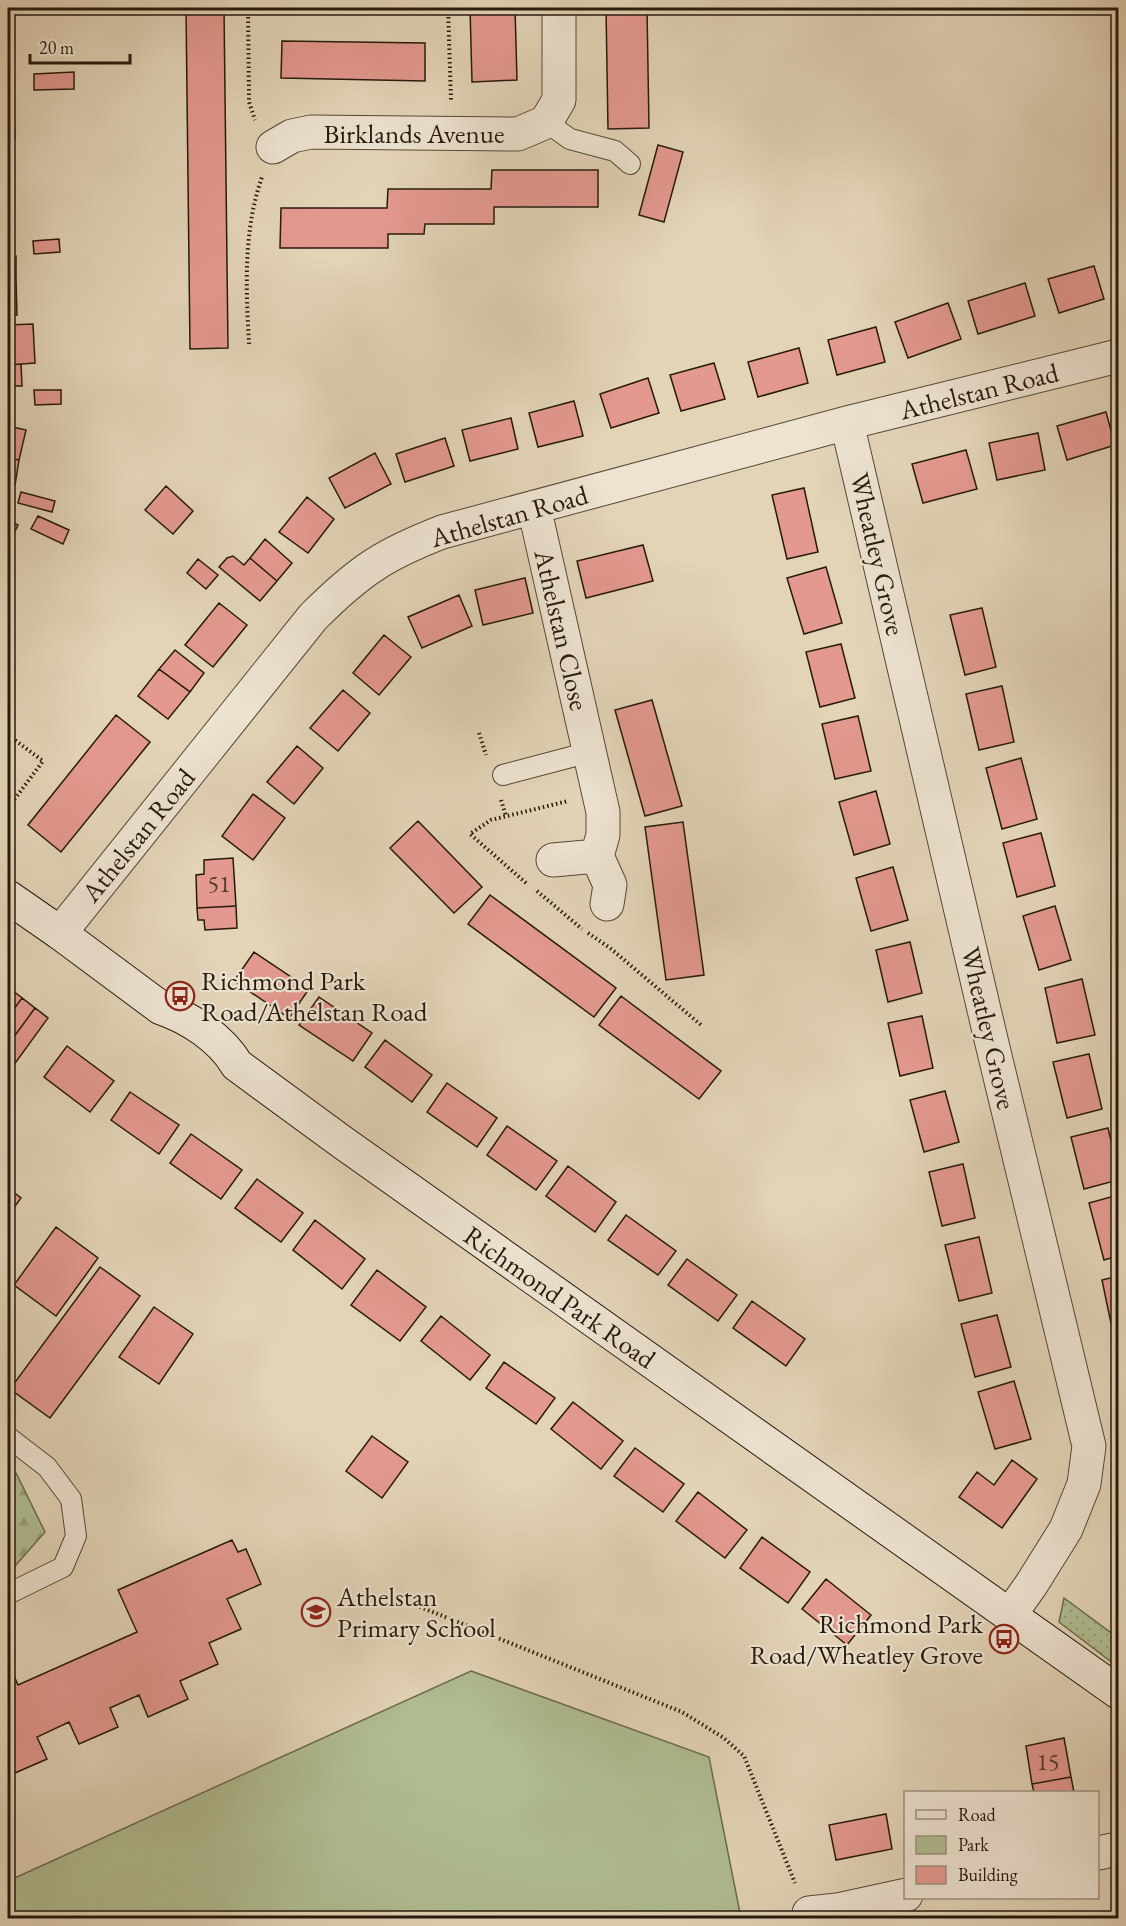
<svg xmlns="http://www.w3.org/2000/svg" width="1126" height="1926" viewBox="0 0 1126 1926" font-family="'EB Garamond',serif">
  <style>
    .grass { fill: url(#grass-dots); stroke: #6b6c4f; stroke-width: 1.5 }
    .forest { fill: url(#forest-firs); stroke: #6b6c4f; stroke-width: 1.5 }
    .park { fill: #b0bd92; stroke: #6b6c4f; stroke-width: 1.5 }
    .building { fill: #e49990; stroke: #261a0c; stroke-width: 1.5 }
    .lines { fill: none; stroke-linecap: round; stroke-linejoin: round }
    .lane-casing { stroke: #554837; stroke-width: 22 }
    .street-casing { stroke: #554837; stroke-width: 35 }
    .secondary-casing { stroke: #261a0c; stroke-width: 35 }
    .path { stroke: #261a0c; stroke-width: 4; stroke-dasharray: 1.5 3; stroke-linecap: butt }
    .lane { stroke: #ede3d1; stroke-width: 20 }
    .street { stroke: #ede3d1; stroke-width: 33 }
    .secondary { stroke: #ede3d1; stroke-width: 33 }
    .labels { text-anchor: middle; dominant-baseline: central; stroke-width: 4.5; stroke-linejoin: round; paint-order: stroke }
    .number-label { font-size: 24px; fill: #563a2d }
    .street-label { font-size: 27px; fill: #261a0c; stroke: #ede3d1 }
    .poi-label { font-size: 27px; fill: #261a0c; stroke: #ede3d1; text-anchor: start }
  </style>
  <defs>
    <pattern id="grass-dots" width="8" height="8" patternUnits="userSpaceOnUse" patternTransform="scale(1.5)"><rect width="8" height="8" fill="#b0bd92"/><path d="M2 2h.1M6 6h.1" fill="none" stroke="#97a27d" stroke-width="1.8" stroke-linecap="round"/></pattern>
    <pattern id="forest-firs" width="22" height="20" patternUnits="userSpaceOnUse" patternTransform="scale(1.5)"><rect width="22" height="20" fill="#b0bd92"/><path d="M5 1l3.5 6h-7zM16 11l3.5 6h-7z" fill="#97a27d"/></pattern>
  </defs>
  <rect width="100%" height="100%" fill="#e3d4b8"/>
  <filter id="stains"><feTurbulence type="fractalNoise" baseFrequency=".00333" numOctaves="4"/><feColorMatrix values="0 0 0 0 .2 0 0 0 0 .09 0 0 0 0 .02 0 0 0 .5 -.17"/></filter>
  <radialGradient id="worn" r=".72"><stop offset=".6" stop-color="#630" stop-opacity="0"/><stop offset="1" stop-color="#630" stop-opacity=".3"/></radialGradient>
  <path class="grass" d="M1064,1598L1118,1638V1667L1059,1622Z"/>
  <path class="forest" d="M8,1472L16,1473L45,1532L8,1574Z"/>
  <path class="park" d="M471,1671L709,1757L741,1918H8V1881Z"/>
  <path class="building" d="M186,8H224L228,348L190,349Z
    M470,8H515L517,80L472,82Z
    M606,8H647L649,128L608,129Z
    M282,41L425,43V81L281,78Z
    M74,72V89L34,90V74Z
    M8,85H13L14,111L8,112Z
    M14,111L15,138L8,139V112Z
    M658,145L683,152L664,222L639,215Z
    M492,170H598V207H494V224H425L424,234H388V248H280L281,208H387L388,189H491Z
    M8,173H12L13,198H8Z
    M8,198H13L14,220L8,221Z
    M59,239L60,252L34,254L33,241Z
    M8,256H16V278H8Z
    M1094,266L1104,299L1059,313L1048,279Z
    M8,278H16L17,315H8Z
    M1025,283L1035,316L978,334L968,301Z
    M948,303L961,339L908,358L895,322Z
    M33,324L35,363L8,365V325Z
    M876,327L885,362L837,375L828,340Z
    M799,348L808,383L758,397L748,362Z
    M714,363L725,399L681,411L670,375Z
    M21,364L22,386H8V365Z
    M648,378L659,413L611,428L600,394Z
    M34,390H61V404L35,405Z
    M574,401L583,436L538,447L529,413Z
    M1106,412L1115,445L1067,460L1057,426Z
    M511,418L518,449L470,461L462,430Z
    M8,426L26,430L19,460L8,458Z
    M1038,433L1045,470L997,480L989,443Z
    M445,438L454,466L405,482L396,454Z
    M966,450L977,489L923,503L912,464Z
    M375,453L391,484L345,508L329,478Z
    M8,458L19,460L15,485L8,483Z
    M166,486L193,511L173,534L145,510Z
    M804,488L818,552L787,559L772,495Z
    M21,492L55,501L52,512L18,503Z
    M307,497L334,519L308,553L279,532Z
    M38,516L69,530L63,544L31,529Z
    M8,520L18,525L8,546Z
    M265,539L292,563L277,581L250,558Z
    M643,545L653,581L586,598L577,561Z
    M233,556L244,565L250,558L277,581L260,601L219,567L227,558Z
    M198,559L218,575L206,589L187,573Z
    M826,567L842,623L804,634L787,578Z
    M525,578L533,613L483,625L475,590Z
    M459,595L472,626L422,648L408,617Z
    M219,603L247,625L213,667L185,645Z
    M982,608L996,667L965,675L950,615Z
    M384,635L411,657L379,695L353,673Z
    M841,644L855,698L820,707L806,652Z
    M175,650L204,673L190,692L159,669Z
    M159,669L190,692L168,719L138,696Z
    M1002,686L1014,742L979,750L966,694Z
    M343,690L370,713L338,751L310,728Z
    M652,700L682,806L645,816L615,710Z
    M116,715L150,742L61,852L28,825Z
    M858,716L871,771L835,779L822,724Z
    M297,746L323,768L294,804L267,782Z
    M1021,758L1037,819L1002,829L986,768Z
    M876,791L890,844L854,855L839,802Z
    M253,794L285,818L253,860L222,836Z
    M418,821L482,887L454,913L390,848Z
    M683,822L704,975L666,980L645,827Z
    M1041,833L1055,886L1017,897L1003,843Z
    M233,858L236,906L197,908L196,875L204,874V860Z
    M893,867L908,920L871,931L856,878Z
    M490,895L616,988L594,1017L468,924Z
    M236,906L237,928L205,930L204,920H198L197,908Z
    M1055,906L1071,960L1039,970L1023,916Z
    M910,942L922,993L888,1002L876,950Z
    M254,952L309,989L289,1018L234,981Z
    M1082,979L1095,1035L1057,1043L1045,988Z
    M8,987L48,1018L8,1073Z
    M621,996L721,1071L699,1099L599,1025Z
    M319,997L372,1033L353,1061L299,1025Z
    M22,998L35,1008L8,1045V1017Z
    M35,1008L48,1018L8,1073V1045Z
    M922,1016L933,1068L900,1076L888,1023Z
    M385,1040L432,1075L412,1102L365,1067Z
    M67,1046L114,1081L90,1112L44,1077Z
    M1089,1054L1102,1109L1067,1118L1053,1062Z
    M447,1083L497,1118L477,1147L427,1112Z
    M945,1091L959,1142L924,1152L910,1100Z
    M130,1092L179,1125L159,1154L111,1120Z
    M507,1126L557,1161L536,1190L487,1155Z
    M1108,1128L1118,1171V1180L1084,1189L1071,1137Z
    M191,1134L242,1170L221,1199L170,1163Z
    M963,1164L975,1218L942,1226L929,1172Z
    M568,1166L616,1202L595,1232L546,1196Z
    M257,1179L303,1213L281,1242L235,1208Z
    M8,1188L21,1198L8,1216Z
    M1118,1195V1256L1104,1260L1089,1203Z
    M626,1215L676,1251L658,1275L608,1240Z
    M315,1220L365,1259L342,1289L293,1250Z
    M56,1227L98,1258L56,1316L14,1285Z
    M979,1237L992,1293L959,1301L945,1245Z
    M687,1259L737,1295L718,1321L668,1285Z
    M100,1267L140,1296L50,1418L10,1389Z
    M377,1270L426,1307L400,1341L351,1305Z
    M1118,1276V1332L1113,1333L1102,1280Z
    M752,1301L805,1339L786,1366L733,1328Z
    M154,1307L193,1334L159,1384L119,1357Z
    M997,1315L1011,1367L975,1377L961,1324Z
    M441,1316L490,1355L470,1380L421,1341Z
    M504,1362L555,1398L536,1424L486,1388Z
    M1014,1381L1031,1439L995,1449L978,1392Z
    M573,1402L623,1441L601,1469L551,1429Z
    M372,1436L408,1462L382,1498L346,1471Z
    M635,1448L684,1484L663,1512L614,1476Z
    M1012,1460L1037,1479L1002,1528L959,1497L977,1472L994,1485Z
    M698,1492L747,1530L725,1558L676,1521Z
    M762,1537L810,1572L788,1603L740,1568Z
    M232,1540L238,1552L246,1549L261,1584L227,1599L241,1629L209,1643L218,1664L180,1681L188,1699L148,1717L139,1695L110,1708L118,1727L79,1744L69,1722L37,1737L47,1759L8,1776V1662L18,1685L137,1632L118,1590Z
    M826,1579L871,1615L847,1645L802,1609Z
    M1064,1738L1071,1777L1032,1784L1026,1746Z
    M1071,1777L1074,1792H1034L1032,1784Z
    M886,1814L892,1849L836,1860L829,1825Z
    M1118,1911V1918H1086Z"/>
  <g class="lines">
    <g class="lane-casing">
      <path id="lane" d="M546,122L570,139L615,151L630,164
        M503,775L590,752
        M8,1437L47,1467L71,1499L76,1536L63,1567L8,1594"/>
    </g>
    <g class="street-casing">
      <path id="street" d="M273,147L292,136L311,132L518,134L546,122L559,100V8
        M847,423L989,1031L1089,1446L1084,1484L1066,1529L1031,1585L1009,1616
        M534,507L603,812V835L597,856
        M553,860L597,856L610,885L607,904
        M60,933L313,617C332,598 351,580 374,565C395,551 419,541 442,532L847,423L1118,356
        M1098,1853L1118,1849
        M809,1913L837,1910L906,1895"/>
    </g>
    <g class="secondary-casing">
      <path id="secondary" d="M8,897L60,933L161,1008C190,1018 221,1038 237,1065L342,1142L1118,1692"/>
    </g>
    <path class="path" d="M248,8L249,102L255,120
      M448,8L451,100
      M249,344C246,289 243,231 262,177
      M479,733L486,755
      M8,735L43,761L8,808
      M501,800L506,816
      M526,883L470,834L491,820L568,801
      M537,891L582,929
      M588,933L610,948L701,1025
      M403,1600L682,1712L724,1738L744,1756L795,1883"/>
    <use href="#lane" class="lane"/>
    <use href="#street" class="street"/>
    <use href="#secondary" class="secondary"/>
  </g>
  <defs>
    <g id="bus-ring" transform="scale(1.5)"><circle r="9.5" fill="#ede3d1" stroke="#8f2418" stroke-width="1.5"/><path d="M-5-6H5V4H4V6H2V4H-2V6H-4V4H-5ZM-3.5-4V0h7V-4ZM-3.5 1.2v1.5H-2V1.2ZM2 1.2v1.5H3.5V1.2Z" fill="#8f2418"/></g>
    <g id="school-ring" transform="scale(1.5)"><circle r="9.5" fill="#ede3d1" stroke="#8f2418" stroke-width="1.5"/><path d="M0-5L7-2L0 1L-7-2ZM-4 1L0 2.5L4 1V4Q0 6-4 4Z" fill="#8f2418"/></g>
  </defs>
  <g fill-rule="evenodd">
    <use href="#bus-ring" x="180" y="996"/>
    <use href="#school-ring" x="316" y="1612"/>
    <use href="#bus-ring" x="1004" y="1639"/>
  </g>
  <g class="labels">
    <g class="number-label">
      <text x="219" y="883">51</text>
      <text x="1048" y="1761">15</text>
    </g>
    <g class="street-label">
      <text x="414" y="133">Birklands Avenue</text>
      <text transform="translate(979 391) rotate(-14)">Athelstan Road</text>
      <text transform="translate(509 516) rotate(-16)">Athelstan Road</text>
      <text transform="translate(878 554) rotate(77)">Wheatley Grove</text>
      <text transform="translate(562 630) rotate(77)">Athelstan Close</text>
      <text transform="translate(138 835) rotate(-51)">Athelstan Road</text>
      <text transform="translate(989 1028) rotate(77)">Wheatley Grove</text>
      <text transform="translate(560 1297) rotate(35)">Richmond Park Road</text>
    </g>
    <g class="poi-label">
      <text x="201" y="980">Richmond Park<tspan x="201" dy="31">Road/Athelstan Road</tspan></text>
      <text x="337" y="1596">Athelstan<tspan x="337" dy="31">Primary School</tspan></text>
      <text x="983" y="1623" text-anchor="end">Richmond Park<tspan x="983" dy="31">Road/Wheatley Grove</tspan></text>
    </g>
  </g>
  <rect width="1126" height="1926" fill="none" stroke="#e3d4b8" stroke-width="30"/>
  <rect x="9" y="9" width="1108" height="1908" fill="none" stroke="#261a0c" stroke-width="3"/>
  <rect x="15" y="15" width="1096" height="1896" fill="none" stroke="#261a0c" stroke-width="1.5"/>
  <rect x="904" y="1791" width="195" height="108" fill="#ede3d1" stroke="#9d9382" stroke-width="1.5"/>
  <rect x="916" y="1810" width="30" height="9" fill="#ede3d1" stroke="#9d9382" stroke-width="1.5"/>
  <text x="958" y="1821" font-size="18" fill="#261a0c">Road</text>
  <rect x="916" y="1836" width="30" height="18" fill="#b0bd92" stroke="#9d9382" stroke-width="1.5"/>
  <text x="958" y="1851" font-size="18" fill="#261a0c">Park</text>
  <rect x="916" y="1866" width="30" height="18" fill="#e49990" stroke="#9d9382" stroke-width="1.5"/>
  <text x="958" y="1881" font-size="18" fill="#261a0c">Building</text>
  <path d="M30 54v9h100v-9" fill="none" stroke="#261a0c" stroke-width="3"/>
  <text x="39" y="54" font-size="18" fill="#261a0c" stroke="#ede3d1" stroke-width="4.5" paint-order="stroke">20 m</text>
  <rect width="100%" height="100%" filter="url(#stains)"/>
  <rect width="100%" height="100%" fill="url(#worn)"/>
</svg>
